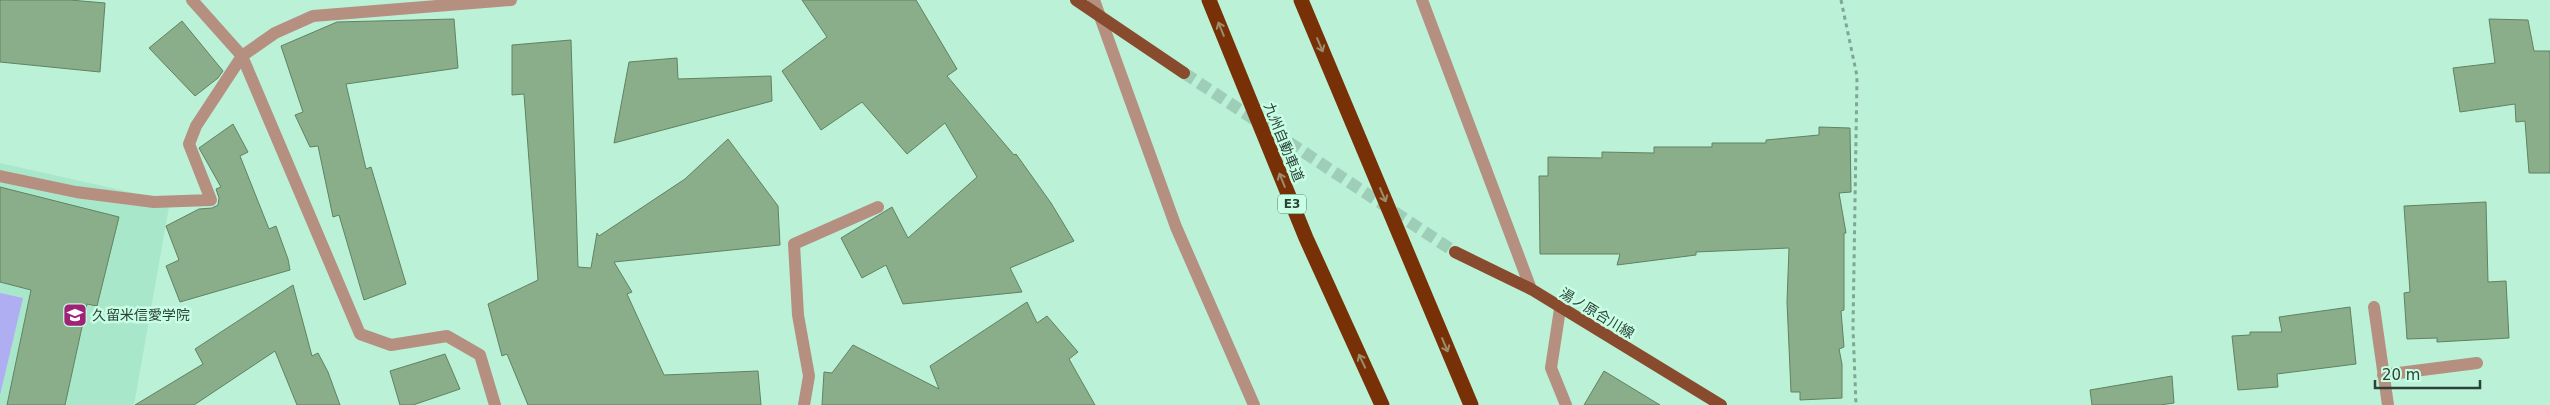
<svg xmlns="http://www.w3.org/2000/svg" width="2550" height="405" viewBox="0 0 2550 405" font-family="'DejaVu Sans','Noto Sans JP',sans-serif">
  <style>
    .built { fill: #a8e7ca }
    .green { fill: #afaef3 }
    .building { fill: #89ae89; stroke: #608360 }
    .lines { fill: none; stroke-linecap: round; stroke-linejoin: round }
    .major-tunnel { stroke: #9eceb7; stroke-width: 12; stroke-dasharray: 12 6; stroke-linecap: butt }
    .path { stroke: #7ea894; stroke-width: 3; stroke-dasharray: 4 4; stroke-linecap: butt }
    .minor { stroke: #b59080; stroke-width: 12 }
    .major { stroke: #894b2e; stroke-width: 12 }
    .highway { stroke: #783007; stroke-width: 15 }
    .oneway { stroke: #9c8d6a }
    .labels { text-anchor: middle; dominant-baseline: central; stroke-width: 5; stroke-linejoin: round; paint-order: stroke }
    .shield { fill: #c7fee4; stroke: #5a7a6c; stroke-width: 1 }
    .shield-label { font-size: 12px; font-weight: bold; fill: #2c4238 }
    .street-label { font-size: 14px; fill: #2c4238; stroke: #c7fee4 }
    .poi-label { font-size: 14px; fill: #2c4238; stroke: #c7fee4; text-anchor: start }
  </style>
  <rect width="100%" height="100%" fill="#baf1d7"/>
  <path class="built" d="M0,163L170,201L134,405H0Z"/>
  <path class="green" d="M0,293L23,298L0,395Z"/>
  <path class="building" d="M0,0H70L105,3L100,72L0,62Z
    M802,0H916L957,69L947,76L1014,155L1016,154L1051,203L1074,241L1010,268L1022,292L903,304L886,265L862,278L841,238L892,207L908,238L977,177L945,123L907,154L862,102L821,130L782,71L827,37Z
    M454,19L458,68L346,84L366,169L371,167L406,284L364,300L339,215L333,217L318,146L310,147L295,115L303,112L281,46L337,22Z
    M2489,19L2528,20L2534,51H2550V173H2529L2525,121L2516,122L2515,104L2460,112L2453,68L2495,63Z
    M182,21L223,71L218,78L195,96L149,48Z
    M571,40L578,267L591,268L597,233L599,236L685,179L728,139L778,206L780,245L614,262L632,292L627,294L664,375L758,371L761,405H528L507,354L502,356L488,304L538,280L524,94L512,95V45Z
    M677,58L678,79L771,76L772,101L614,143L629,62Z
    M233,124L248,152L240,156L269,229L276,226L288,259L290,270L180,302L166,266L179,260L166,226L199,209L212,208L218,205L219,198L216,189L221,187L199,148Z
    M1819,127L1850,128L1851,192L1839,193L1846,233H1844V310L1841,311L1844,347L1839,349L1842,364V398L1800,400V392H1791L1787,302L1789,248L1696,252V255L1617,265L1620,254H1540L1539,176H1548V157L1602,158V152L1654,153V147H1712V143H1766V140L1819,135Z
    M0,187L119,217L97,306L87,304L65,405H7L31,290L0,282Z
    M2486,202L2488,282L2506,281L2509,338L2437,342V338L2407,339L2404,293L2410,292L2404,206Z
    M293,285L312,356L318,353L328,372L340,405H297L275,351L194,405H135L203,364L195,349Z
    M1027,302L1037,323L1047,316L1078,352L1069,359L1095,405H822L824,372L832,373L853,345L939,389L930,366Z
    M2350,307L2356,364L2277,374L2278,387L2238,390L2232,336L2250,335V332H2282L2279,317Z
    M445,354L460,389L413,405H400L390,371Z
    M1604,371L1660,405H1584Z
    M2172,376L2174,403L2160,405H2092L2090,390Z"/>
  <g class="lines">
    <path class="major-tunnel" d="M1184,73L1455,252"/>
    <path class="path" d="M1841,0L1857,76L1853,328L1856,405"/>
    <path class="minor" d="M192,0L242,56L360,334L391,345L447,336L480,355L495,405
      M1094,0L1176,227L1254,405
      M1422,0L1531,289
      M0,176L76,192L154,202L211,200L189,144L196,126L242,56L275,33L313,16L511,0
      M2374,307L2388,405
      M1560,309L1551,368L1566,405
      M2383,375L2477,363
      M804,405L809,376L798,315L794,244L878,207"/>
    <path class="major" d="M1076,0L1184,73
      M1455,252L1531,289L1721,405"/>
    <path class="highway" d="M1209,0L1306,238L1382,405
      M1301,0L1471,405"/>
  </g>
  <defs><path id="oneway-shaft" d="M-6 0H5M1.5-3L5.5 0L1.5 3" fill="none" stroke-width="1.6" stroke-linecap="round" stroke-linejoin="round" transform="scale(1.25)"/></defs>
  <g class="oneway">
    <use href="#oneway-shaft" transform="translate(1221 29) rotate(-112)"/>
    <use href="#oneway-shaft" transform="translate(1320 45) rotate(67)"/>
    <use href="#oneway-shaft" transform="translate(1282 180) rotate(-112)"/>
    <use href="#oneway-shaft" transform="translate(1383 195) rotate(67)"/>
    <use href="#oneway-shaft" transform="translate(1445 345) rotate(67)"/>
    <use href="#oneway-shaft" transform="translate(1362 361) rotate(-115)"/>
  </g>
  <defs>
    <g id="school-square" transform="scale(1.25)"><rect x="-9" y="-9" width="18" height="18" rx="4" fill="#9f2276" stroke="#c7fee4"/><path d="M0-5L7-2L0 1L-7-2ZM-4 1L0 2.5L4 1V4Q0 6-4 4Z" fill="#fff"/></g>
  </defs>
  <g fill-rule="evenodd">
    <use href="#school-square" x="75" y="315"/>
  </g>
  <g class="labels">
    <rect class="shield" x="1278" y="194.5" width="28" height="19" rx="4"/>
    <g class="shield-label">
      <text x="1292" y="204">E3</text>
    </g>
    <g class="street-label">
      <text transform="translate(1284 142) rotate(68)">九州自動車道</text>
      <text transform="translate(1597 313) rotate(31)">湯ノ原合川線</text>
    </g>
    <g class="poi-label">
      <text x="92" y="315">久留米信愛学院</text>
    </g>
  </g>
  <path d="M2375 380v8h105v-8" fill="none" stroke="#2c4238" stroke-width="2.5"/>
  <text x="2382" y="380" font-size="15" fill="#2c4238" stroke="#c7fee4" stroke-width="4" paint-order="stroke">20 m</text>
</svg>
